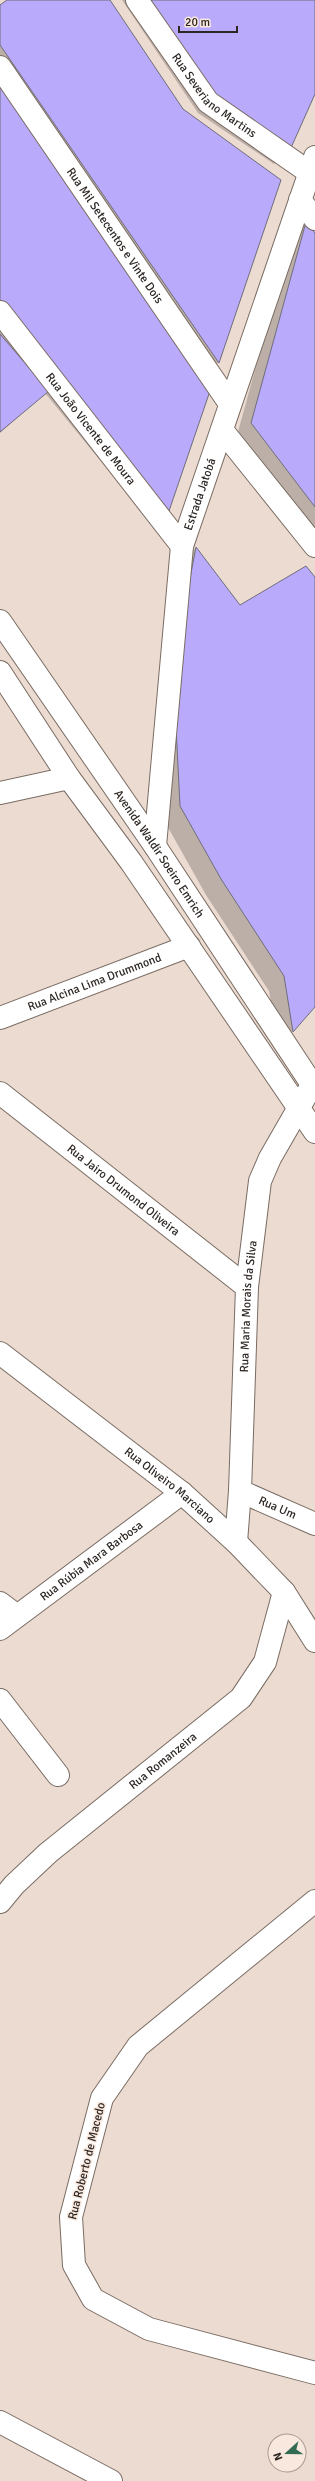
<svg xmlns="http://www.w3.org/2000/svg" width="315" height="2481" viewBox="0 0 315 2481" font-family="Signika,sans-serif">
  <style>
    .shadow { fill: #0003 }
    .building { fill: #b9aafc; stroke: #6f6d7b }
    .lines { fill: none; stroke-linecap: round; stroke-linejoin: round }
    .minor-casing { stroke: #7a6c63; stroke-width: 24 }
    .major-casing { stroke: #7a6c63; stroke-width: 24 }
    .minor { stroke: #fff; stroke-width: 22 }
    .major { stroke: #fff; stroke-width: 22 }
    .labels { text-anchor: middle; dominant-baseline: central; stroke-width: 3; stroke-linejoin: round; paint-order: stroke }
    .street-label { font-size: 12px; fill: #2d2724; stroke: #f9e8de }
  </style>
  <rect width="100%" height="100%" fill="#ecdbd1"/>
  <path class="shadow" d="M8,0H108L182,110L280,180L218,363L203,379L209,388L168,510L153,525L45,393L0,433V6Z
    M122,0H315V91L289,149L274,164L198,113Z
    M306,224L315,234V542L236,439L291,239Z
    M196,548L240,606L315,578V1006L278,1046L269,991L206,895L165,822L158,683L180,563Z"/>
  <path class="building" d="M7,0H110L183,109L281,180L219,363L0,45V5Z
    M147,0H315V94L290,150L213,97Z
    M0,84L211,388L169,511L0,304Z
    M306,222L315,233V507L251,423Z
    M0,334L49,391L0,432Z
    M196,547L240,605L306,566L315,577V1007L293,1032L284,976L221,879L180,806L173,667Z"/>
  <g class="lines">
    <g class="minor-casing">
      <g id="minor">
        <path id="s1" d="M137,0L208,102L310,173"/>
        <path id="s2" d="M0,67L230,404"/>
        <path d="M300,200L315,219"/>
        <path id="s3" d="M0,312L182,546"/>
        <path d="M222,430L315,546"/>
        <path d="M0,793L69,778"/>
        <path id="s4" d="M155,846L182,546L315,157"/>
        <path id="s5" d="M0,1018L189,946"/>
        <path id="s6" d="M0,1093L247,1287"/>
        <path id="s7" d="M0,1353L182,1493L236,1542L284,1592L315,1641"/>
        <path id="s8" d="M240,1491L315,1524"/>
        <path id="s9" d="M236,1542L240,1491L247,1287L260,1181L270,1158L312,1085"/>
        <path d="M0,1603L16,1615"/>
        <path id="s10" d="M0,1629L182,1493"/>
        <path d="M0,1700L58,1775"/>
        <path d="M315,1901L138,2046L102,2098L71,2217L74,2265L93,2299L149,2329L315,2373"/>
        <path id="s11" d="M0,1902L14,1885L48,1853L241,1698L265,1662L284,1592"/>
        <path d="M0,2422L111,2481"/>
      </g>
    </g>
    <g class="major-casing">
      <g id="major">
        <path id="s12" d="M0,621L155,846L315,1089"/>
        <path d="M0,672L69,778L131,862L315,1132"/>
      </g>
    </g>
    <use href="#minor" class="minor"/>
    <use href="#major" class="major"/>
  </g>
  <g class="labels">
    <g class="street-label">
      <text stroke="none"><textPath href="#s1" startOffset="124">Rua Severiano Martins</textPath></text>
      <text stroke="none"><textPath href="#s2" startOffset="204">Rua Mil Setecentos e Vinte Dois</textPath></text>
      <text stroke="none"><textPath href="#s3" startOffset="148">Rua João Vicente de Moura</textPath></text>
      <text stroke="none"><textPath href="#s4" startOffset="356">Estrada Jatobá</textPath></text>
      <text stroke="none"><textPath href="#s12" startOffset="282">Avenida Waldir Soeiro Emrich</textPath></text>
      <text stroke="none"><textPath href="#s5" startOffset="101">Rua Alcina Lima Drummond</textPath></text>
      <text stroke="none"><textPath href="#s6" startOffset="157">Rua Jairo Drumond Oliveira</textPath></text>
      <text stroke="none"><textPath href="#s9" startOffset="236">Rua Maria Morais da Silva</textPath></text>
      <text stroke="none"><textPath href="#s7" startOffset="215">Rua Oliveiro Marciano</textPath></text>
      <text stroke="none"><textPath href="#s8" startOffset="41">Rua Um</textPath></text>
      <text stroke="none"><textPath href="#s10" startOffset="114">Rua Rúbia Mara Barbosa</textPath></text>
      <text stroke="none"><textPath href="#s11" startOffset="216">Rua Romanzeira</textPath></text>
      <text transform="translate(87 2161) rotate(-76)">Rua Roberto de Macedo</text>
    </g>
  </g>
  <g transform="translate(287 2453) rotate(249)"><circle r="19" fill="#f9e8de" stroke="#a79b94"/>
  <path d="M0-3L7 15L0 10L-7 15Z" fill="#326b53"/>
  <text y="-6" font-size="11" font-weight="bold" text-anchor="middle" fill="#2d2724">N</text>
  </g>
  <path d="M179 26v6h58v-6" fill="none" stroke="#2d2724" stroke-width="2"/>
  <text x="185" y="26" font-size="12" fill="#2d2724" stroke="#f9e8de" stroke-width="3" paint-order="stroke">20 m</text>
</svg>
